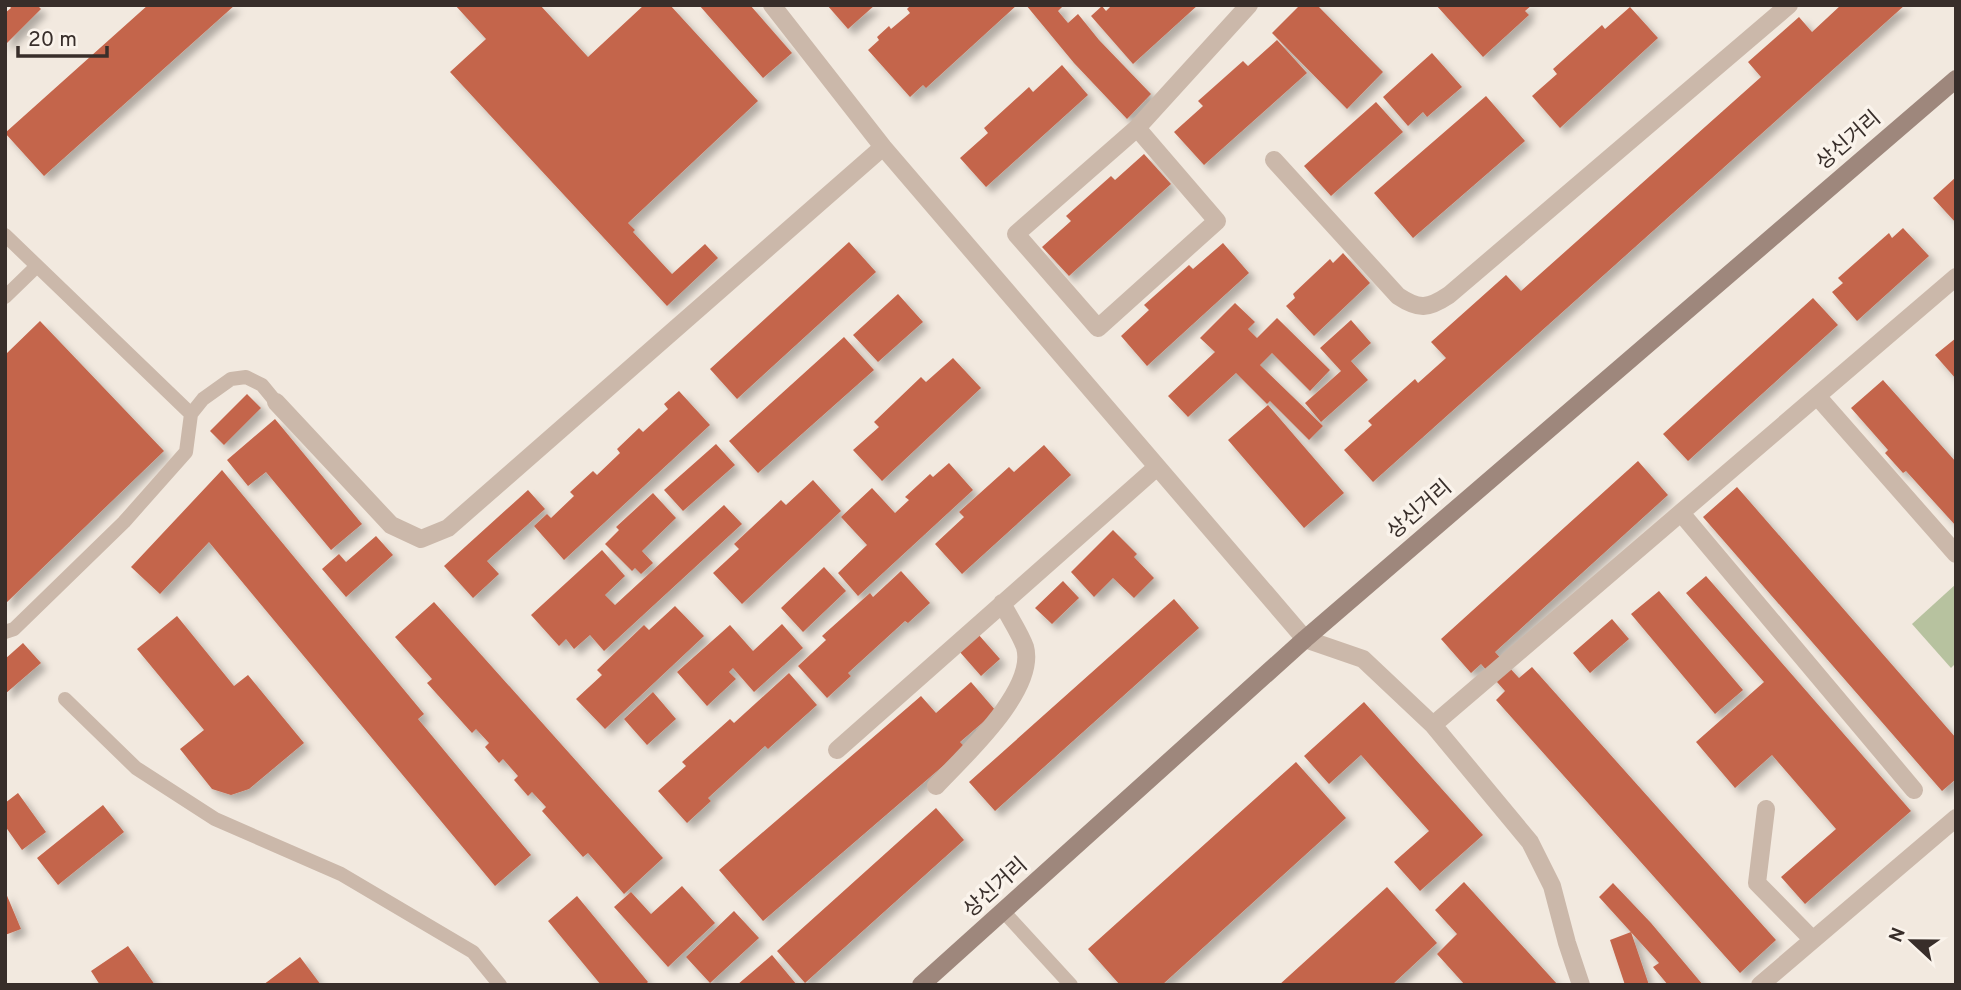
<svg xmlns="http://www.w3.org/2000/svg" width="1961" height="990" viewBox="0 0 1961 990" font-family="Overpass,'Noto Sans KR',sans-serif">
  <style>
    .green { fill: #b7c29f }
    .building { fill: #c4654b; filter: url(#shadow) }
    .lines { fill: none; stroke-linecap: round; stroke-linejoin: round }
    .service { stroke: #cbb8aa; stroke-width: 14 }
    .minor { stroke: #cbb8aa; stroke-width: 18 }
    .secondary { stroke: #9e877c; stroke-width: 18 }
    .labels { text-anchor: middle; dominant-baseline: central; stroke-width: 7; stroke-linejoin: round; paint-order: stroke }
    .street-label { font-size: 21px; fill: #382e2a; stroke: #faf3eb }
  </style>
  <defs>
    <filter id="shadow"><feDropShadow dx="6" dy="6" stdDeviation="3.5" flood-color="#0004"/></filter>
  </defs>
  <rect width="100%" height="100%" fill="#f2e9df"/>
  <path class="green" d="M1956,584V663L1951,668L1912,624Z"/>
  <path class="building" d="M9,5H37L41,9L5,45V13L11,8Z
    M148,5H235L44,176L5,133Z
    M455,5H540L588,57L644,5H670L758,101L628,223L635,230L633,232L672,274L705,244L718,258L667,306L450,72L486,39Z
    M699,5H750L792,53L763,78Z
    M827,5H875L848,29Z
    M911,5H1017L926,88L923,85L910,97L868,50L879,40L877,37L889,26L891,29L910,13L907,9Z
    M1026,5H1064L1058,11L1068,23L1078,14L1099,40L1151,94L1127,119L1074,63Z
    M1112,5H1198L1133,64L1091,16L1102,6L1106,11Z
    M1300,5H1317L1383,72L1347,109L1272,33Z
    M1436,5H1532L1525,11L1529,15L1483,57Z
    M1841,5H1905L1373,482L1344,450L1372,425L1368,421L1415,379L1418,383L1446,358L1431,342L1506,275L1521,291L1761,77L1748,62L1799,17L1812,32Z
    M1630,7L1658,38L1560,128L1532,96L1557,74L1553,69L1602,25L1605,29Z
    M1277,40L1307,73L1204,165L1174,132L1203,106L1198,101L1243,61L1248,66Z
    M1432,53L1462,87L1427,117L1423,112L1408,126L1383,97Z
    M1062,65L1088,95L986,187L960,158L988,133L984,128L1029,87L1033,92Z
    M1486,96L1525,141L1413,238L1374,193Z
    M1376,102L1403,132L1331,196L1304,166Z
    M1144,154L1171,184L1069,276L1042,247L1071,221L1066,216L1111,176L1115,180Z
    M1956,177V223L1933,198Z
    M1903,228L1929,256L1857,321L1832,292L1843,283L1838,278L1889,233L1892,238Z
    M849,242L876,272L737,399L710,369Z
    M1223,243L1249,273L1147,366L1121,336L1149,310L1144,305L1189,265L1193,269Z
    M1343,253L1370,283L1314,336L1286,306L1295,298L1293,294L1330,259L1333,263Z
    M898,294L923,322L878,362L853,335Z
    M1813,298L1838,325L1688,461L1663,434Z
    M1235,303L1255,322L1248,329L1257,338L1277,318L1330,370L1310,391L1272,353L1260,365L1323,426L1309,440L1270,401L1267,404L1236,373L1188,417L1168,396L1215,352L1200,338Z
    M1351,320L1371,343L1351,361L1368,380L1321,422L1305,403L1341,371L1320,348Z
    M40,321L164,451L5,604V355Z
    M844,337L874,370L758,473L729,441Z
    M1956,338V379L1935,355Z
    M953,358L981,388L882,481L853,450L879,427L874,422L921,377L926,382Z
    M1883,380L1956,462V526L1906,471L1903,473L1885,453L1888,450L1851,408Z
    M679,391L710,425L564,560L534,526L547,514L551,518L574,496L570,492L593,471L597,475L620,453L617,449L639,428L643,432L668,409L664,404Z
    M247,394L261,408L224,445L210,431Z
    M1268,405L1344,493L1304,528L1228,440Z
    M275,419L362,524L331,550L266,472L248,486L227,460Z
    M716,444L735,465L683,511L664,490Z
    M1044,445L1071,475L962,574L935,544L964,517L959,512L1009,467L1014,472Z
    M1638,461L1668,495L1495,652L1519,678L1532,667L1776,940L1740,973L1496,700L1505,691L1481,664L1471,673L1441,639Z
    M949,463L973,490L858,596L838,573L867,545L841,517L872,488L895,513L909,500L905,497L930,474L933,477Z
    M222,470L424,714L418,719L531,855L495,886L209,542L160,594L131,567Z
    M813,480L841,511L742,604L713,573L739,549L734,544L781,500L786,505Z
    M1737,487L1956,738V779L1942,791L1703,517Z
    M528,490L545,509L487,561L499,574L473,598L444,566Z
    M653,493L676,518L642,551L653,563L641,574L635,568L632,571L605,544L619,530L616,527Z
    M724,505L742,524L604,651L590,635L574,649L566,639L559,646L531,615L602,550L625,576L605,595L615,605Z
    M1113,530L1137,554L1134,557L1154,578L1134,598L1113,578L1094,597L1071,572Z
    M376,536L393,555L346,597L322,569L339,554L346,562Z
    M824,567L846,591L803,632L781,608Z
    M901,571L930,603L908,623L905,621L848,673L851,676L827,698L798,666L826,640L822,636L870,593L873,597Z
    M1706,576L1911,811L1805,904L1781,877L1836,829L1772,755L1735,788L1696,742L1764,682L1686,593Z
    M1063,581L1079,598L1052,624L1035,608Z
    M1659,591L1743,690L1715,714L1631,614Z
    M1174,599L1199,628L995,811L969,782Z
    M434,602L663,858L624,894L588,853L583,857L542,811L546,807L532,792L528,796L514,780L518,776L503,759L499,763L485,747L489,743L476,729L472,733L427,683L432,679L395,637Z
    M675,606L704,636L605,729L576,699L602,675L597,670L644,625L649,630Z
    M177,616L234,686L248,675L304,743L249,789L231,795L212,789L180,749L204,730L137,649Z
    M1612,619L1629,639L1590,673L1573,653Z
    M782,624L803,648L754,692L733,668L729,672L736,679L707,706L677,672L730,625L753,651Z
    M978,634L1000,659L981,676L959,651Z
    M23,643L41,663L5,694V659Z
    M789,673L817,705L768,749L765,746L708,798L711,801L687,823L658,791L686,766L682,762L730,719L734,723Z
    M971,682L996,711L960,742L965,747L763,921L719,870L921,696L936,713Z
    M653,692L676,719L647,745L624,719Z
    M1364,702L1483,835L1420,891L1394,862L1429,831L1361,755L1329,784L1304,756Z
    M1296,762L1346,818L1162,985H1120L1088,949Z
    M18,793L46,832L22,850L5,826V803Z
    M103,805L124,832L58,885L37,858Z
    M936,808L964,840L805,983L777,951Z
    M1464,882L1558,985H1465L1437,954L1457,934L1435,910Z
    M1613,883L1651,923L1703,985H1668L1653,967L1659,963L1599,897Z
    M682,886L715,923L668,967L614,907L631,892L651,914Z
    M1387,887L1437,943L1392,985H1279Z
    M5,891L21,929L5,935Z
    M577,896L648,982L645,985H601L548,921Z
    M734,911L759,938L710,983L686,957Z
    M1631,932L1649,985H1625L1610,940Z
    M128,946L155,985H100L91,971Z
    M772,955L797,985H737Z
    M300,957L321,985H263Z"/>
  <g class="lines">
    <path class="service" d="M5,235L191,414
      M5,297L37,266
      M5,632L14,629L124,522L186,452L191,414L203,399L231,379L246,377L262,385L276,402
      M65,699L136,768L215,819L341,874L473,952L500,985
      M1004,912L1071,985"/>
    <path class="minor" d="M772,5L883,147L1305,639L1363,659L1433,725L1530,842L1552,886L1567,943L1581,985
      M1137,128L1217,221L1098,328L1016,234L1137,128L1249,5
      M1274,160L1398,296C1419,310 1428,309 1449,295L1789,5
      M1817,396L1956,554
      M276,402L391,525L421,539L448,528L883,147
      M1681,513L1914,790
      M1433,725L1956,277
      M837,750L1157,467
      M936,786C963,757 1037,690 1025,647C1020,633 1009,617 1002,603
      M1766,809L1757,883L1812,939
      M1760,985L1956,818"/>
    <path class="secondary" d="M921,985L1305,639L1956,79"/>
  </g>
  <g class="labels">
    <g class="street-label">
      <text transform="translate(1849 141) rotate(-41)">상신거리</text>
      <text transform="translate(1420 510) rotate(-41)">상신거리</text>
      <text transform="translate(996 888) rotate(-42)">상신거리</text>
    </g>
  </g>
  <rect width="1961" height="990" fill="none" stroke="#382e2a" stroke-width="14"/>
  <g transform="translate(1912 941) rotate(292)" stroke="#faf3eb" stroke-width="5" paint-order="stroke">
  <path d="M0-5L12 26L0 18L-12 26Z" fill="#382e2a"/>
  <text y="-10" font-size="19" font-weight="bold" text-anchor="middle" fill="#382e2a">N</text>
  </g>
  <path d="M18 46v10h89v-10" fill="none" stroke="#382e2a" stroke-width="3.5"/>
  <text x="28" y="46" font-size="21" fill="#382e2a" stroke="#faf3eb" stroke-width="5" paint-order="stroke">20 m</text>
</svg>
